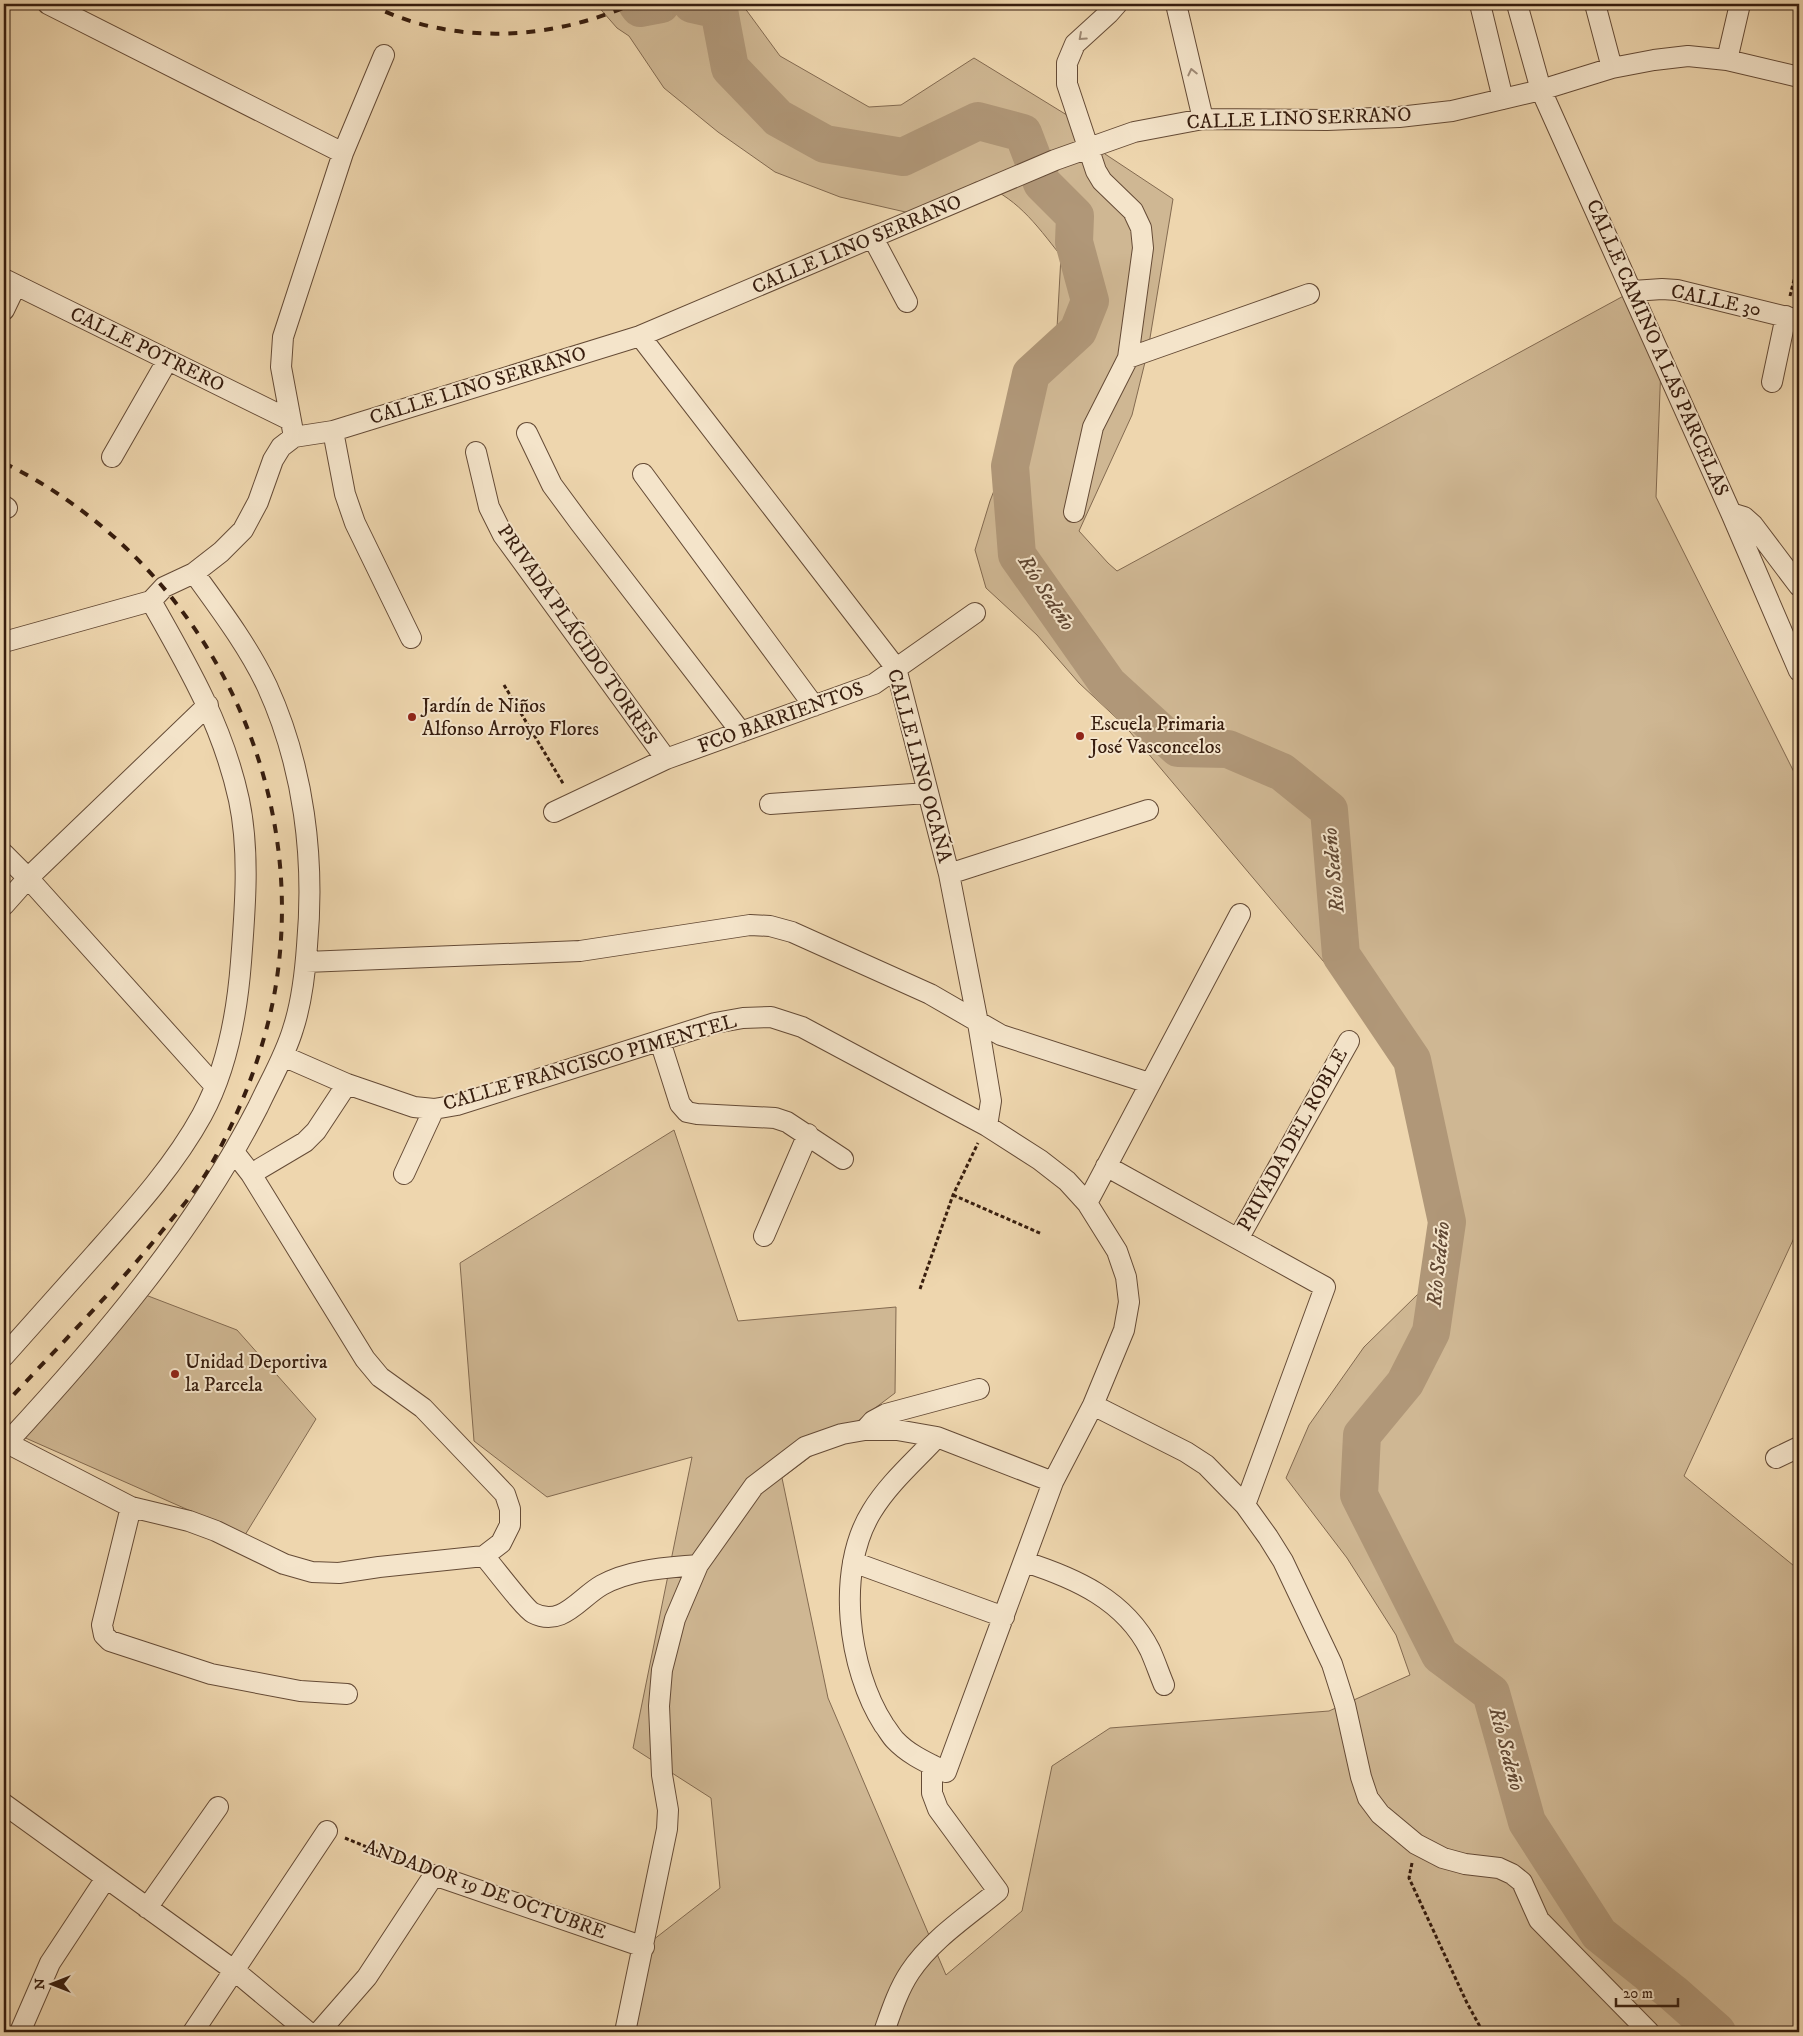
<svg xmlns="http://www.w3.org/2000/svg" width="1803" height="2036" viewBox="0 0 1803 2036" font-family="'IM FELL DW Pica',serif">
  <style>
    .green { fill: #cfb793; stroke: #836a50 }
    .lines { fill: none; stroke-linecap: round; stroke-linejoin: round }
    .river { stroke: #b09778; stroke-width: 38 }
    .street-casing { stroke: #654b36; stroke-width: 22 }
    .path { stroke: #371d0e; stroke-width: 3; stroke-dasharray: 4 2.5; stroke-linecap: butt }
    .street { stroke: #f4e4ca; stroke-width: 20 }
    .rail { stroke: #371d0e; stroke-width: 4; stroke-dasharray: 9 9; stroke-linecap: butt }
    .oneway { stroke: #9f8a75 }
    .poi-dot { fill: #8f2418; stroke: #f4e4ca; stroke-width: 2 }
    .labels { text-anchor: middle; dominant-baseline: central; stroke-width: 4; stroke-linejoin: round; paint-order: stroke }
    .street-label { font-size: 20px; fill: #371d0e; stroke: #f4e4ca }
    .poi-label { font-size: 20px; fill: #371d0e; stroke: #f4e4ca; text-anchor: start }
    .water-label { font-size: 21px; font-style: italic; fill: #614833; stroke: #f4e4ca }
  </style>
  <rect width="100%" height="100%" fill="#eed6ae"/>
  <filter id="stains"><feTurbulence type="fractalNoise" baseFrequency=".004" numOctaves="4"/><feColorMatrix values="0 0 0 0 .2 0 0 0 0 .09 0 0 0 0 .02 0 0 0 .5 -.17"/></filter>
  <radialGradient id="worn" r=".72"><stop offset=".6" stop-color="#630" stop-opacity="0"/><stop offset="1" stop-color="#630" stop-opacity=".3"/></radialGradient>
  <path class="green" d="M596,4H740L747,11L780,56L869,107L901,105L974,58L1088,128L1105,154L1173,199L1148,350L1132,415L1079,531L1108,563L1117,571L1629,293L1661,364L1656,497L1799,782V1123L1794,1238L1684,1476L1799,1570V2032H615L653,1940L720,1888L711,1798L633,1748L692,1457L547,1497L474,1441L460,1263L674,1130L738,1321L896,1307L895,1393L782,1478L828,1698L946,1975L1022,1911L1052,1766L1110,1728L1329,1711L1410,1675L1396,1635L1347,1558L1286,1478L1309,1425L1364,1347L1417,1295L1445,1274L1448,1239L1434,1156L1400,1060L1365,1012L1329,968L1125,726L1079,683L1037,635L986,588L975,550L990,501L1057,328L1061,256C1035,223 1016,196 976,182L914,214L840,197L775,172L718,132L664,88L629,36L617,28Z
    M143,1294L237,1330L316,1419L245,1535L21,1436Z"/>
  <g class="lines">
    <path class="river" d="M637,4L640,8L661,4
      M692,4L719,10L730,68L778,118L825,144L903,157L978,121L1023,133L1042,183L1075,216L1074,242L1090,301L1078,331L1031,374L1010,466L1017,555L1108,684L1178,748L1228,749L1282,772L1329,810L1341,955L1412,1060L1447,1222L1431,1332L1405,1383L1362,1435L1359,1495L1440,1655L1491,1693L1527,1822L1599,1934L1673,1993L1717,2032"/>
    <g class="street-casing">
      <path id="street" d="M48,4L343,153
        M1176,4L1203,119
        M1480,4L1503,99
        M1517,4L1541,90L1731,513L1799,671
        M1595,4L1612,68
        M1727,60L1740,4
        M873,238L907,302
        M4,279L290,420
        M1633,291L1662,289L1677,290L1799,320
        M4,310L16,285
        M640,336L896,668L949,874L978,1023L991,1101L987,1126
        M1128,358L1309,294
        M1772,382L1786,316
        M333,431L345,494L355,523L411,638
        M527,433L552,485L580,523L741,732
        M294,437L281,367L283,337L343,153L384,55
        M476,452L489,507L503,535L666,759
        M112,457L167,361
        M643,474L814,706
        M4,506L7,508
        M1074,512L1093,427L1128,358L1143,248L1141,228L1133,211L1102,181L1096,171L1067,84V63L1075,44L1109,13L1117,4
        M1731,513L1744,517L1753,525L1799,586
        M4,642L151,601L164,587L194,573L221,552L243,530L258,502L273,460L281,447L294,437L333,431L640,336L1055,160L1134,132L1203,119L1327,120L1399,117L1452,111L1541,90L1612,68L1654,60L1688,56L1727,60L1799,77
        M770,804L927,793
        M554,812L666,759L874,684L975,613
        M4,854L28,878L215,1086
        M949,874L1148,810
        M4,905L28,878L208,705
        M306,962L580,951L750,925L770,926L792,932L930,994L1001,1035L1149,1083
        M660,1041L680,1104L687,1112L697,1114L775,1118L787,1122L843,1159
        M283,1056L347,1084L414,1107L434,1109L457,1105L715,1023L743,1018L771,1017L802,1027L987,1126L1040,1160L1067,1181L1087,1203L1117,1251L1126,1277L1129,1302L1124,1330L1093,1405L1053,1482L946,1772C928,1763 909,1755 895,1740C891,1736 888,1730 884,1725C848,1669 835,1570 872,1511C889,1483 915,1461 937,1437
        M1106,1166L1325,1287L1245,1505
        M251,1174L305,1142L316,1131L347,1084
        M404,1174L434,1109
        M1087,1203L1240,914
        M764,1236L808,1134
        M1238,1239L1349,1041
        M4,1356C34,1322 65,1288 95,1254C134,1210 174,1166 202,1115C227,1069 237,1014 241,962C245,910 250,852 239,800C223,726 188,666 151,601
        M1093,1405L1186,1452L1206,1465L1245,1505L1268,1537L1283,1561L1332,1664L1345,1705L1361,1777L1368,1798L1380,1814L1416,1844L1443,1858L1465,1864L1499,1868L1512,1874L1522,1882L1539,1920L1649,2032
        M865,1430L873,1421L886,1414L979,1389
        M7,1443L131,1507L189,1521L216,1531L284,1564L312,1572L339,1573L379,1567L484,1556L501,1543L510,1525V1509L505,1494L423,1408L380,1377L365,1359L251,1174L234,1152
        M4,1446C100,1342 193,1234 258,1107C270,1081 285,1056 293,1029C302,1002 305,974 307,946C315,858 304,767 267,686C248,646 220,609 194,573
        M1776,1458L1799,1447
        M131,1507L102,1625L104,1635L110,1641L211,1674L300,1691L347,1694
        M484,1556C493,1566 525,1609 533,1613C562,1628 579,1598 602,1585C631,1569 666,1568 698,1565
        M853,1562L1004,1617
        M1025,1562C1075,1578 1125,1600 1150,1650C1155,1661 1159,1673 1164,1685
        M4,1804L235,1971L308,2032
        M147,1908L218,1807
        M20,2032L50,1963L106,1878
        M193,2032L327,1831
        M319,2032L367,1977L434,1875L644,1947
        M625,2032L667,1829L668,1810L662,1775L659,1706L662,1670L675,1619L698,1565L754,1486L805,1447L842,1434L865,1430H897L937,1437L1053,1482
        M884,2032C891,2012 898,1990 910,1972C932,1939 968,1916 998,1891L938,1809L932,1793V1765"/>
    </g>
    <path class="path" d="M1790,296L1799,260
      M504,685L564,785
      M953,1195L1042,1234
      M920,1289L953,1195L978,1143
      M345,1838L415,1867
      M1412,1863L1409,1878L1467,2003L1483,2032"/>
    <use href="#street" class="street"/>
    <path class="rail" d="M369,4C450,46 550,41 632,4
      M4,463C200,559 314,779 274,996C262,1058 238,1118 207,1172C194,1193 177,1213 162,1231C113,1292 57,1348 4,1405"/>
  </g>
  <defs><path id="oneway-chevron" d="M-2-3.5L2.5 0L-2 3.5" fill="none" stroke-width="1.6" stroke-linecap="round" stroke-linejoin="round" transform="scale(1.25)"/></defs>
  <g class="oneway">
    <use href="#oneway-chevron" transform="translate(1082 37) rotate(138)"/>
    <use href="#oneway-chevron" transform="translate(1192 72) rotate(-103)"/>
  </g>
  <g class="poi-dot">
    <circle cx="412" cy="717" r="5"/>
    <circle cx="1080" cy="736" r="5"/>
    <circle cx="175" cy="1374" r="5"/>
  </g>
  <g class="labels">
    <g class="street-label">
      <text transform="translate(1299 119) rotate(-2)">CALLE LINO SERRANO</text>
      <text transform="translate(857 245) rotate(-23)">CALLE LINO SERRANO</text>
      <text transform="translate(1716 301) rotate(12)">CALLE 30</text>
      <text transform="translate(1657 348) rotate(66)">CALLE CAMINO A LAS PARCELAS</text>
      <text transform="translate(147 350) rotate(26)">CALLE POTRERO</text>
      <text transform="translate(478 386) rotate(-17)">CALLE LINO SERRANO</text>
      <text transform="translate(577 635) rotate(55)">PRIVADA PLÁCIDO TORRES</text>
      <text transform="translate(781 718) rotate(-20)">FCO BARRIENTOS</text>
      <text transform="translate(919 766) rotate(75)">CALLE LINO OCAÑA</text>
      <text transform="translate(590 1063) rotate(-16)">CALLE FRANCISCO PIMENTEL</text>
      <text transform="translate(1293 1140) rotate(-61)">PRIVADA DEL ROBLE</text>
      <text transform="translate(485 1890) rotate(20)">ANDADOR 19 DE OCTUBRE</text>
    </g>
    <g class="poi-label">
      <text x="422" y="706">Jardín de Niños<tspan x="422" dy="23">Alfonso Arroyo Flores</tspan></text>
      <text x="1090" y="724">Escuela Primaria<tspan x="1090" dy="23">José Vasconcelos</tspan></text>
      <text x="185" y="1362">Unidad Deportiva<tspan x="185" dy="23">la Parcela</tspan></text>
    </g>
    <g class="water-label">
      <text transform="translate(1046 593) rotate(57)">Río Sedeño</text>
      <text transform="translate(1334 870) rotate(-95)">Río Sedeño</text>
      <text transform="translate(1439 1264) rotate(-84)">Río Sedeño</text>
      <text transform="translate(1506 1749) rotate(75)">Río Sedeño</text>
    </g>
  </g>
  <rect width="1803" height="2036" fill="none" stroke="#eed6ae" stroke-width="20"/>
  <rect x="5" y="5" width="1793" height="2026" fill="none" stroke="#371d0e" stroke-width="2.5"/>
  <rect x="10" y="10" width="1783" height="2016" fill="none" stroke="#371d0e"/>
  <g transform="translate(52 1984) rotate(270)" stroke="#f4e4ca" stroke-width="4" paint-order="stroke">
  <path d="M0-4L9 19L0 12L-9 19Z" fill="#371d0e"/>
  <text y="-8" font-size="14" font-weight="bold" text-anchor="middle" fill="#371d0e">N</text>
  </g>
  <path d="M1616 1998v8h62v-8" fill="none" stroke="#371d0e" stroke-width="2.5"/>
  <text x="1623" y="1998" font-size="15" fill="#371d0e" stroke="#f4e4ca" stroke-width="4" paint-order="stroke">20 m</text>
  <rect width="100%" height="100%" filter="url(#stains)"/>
  <rect width="100%" height="100%" fill="url(#worn)"/>
</svg>
